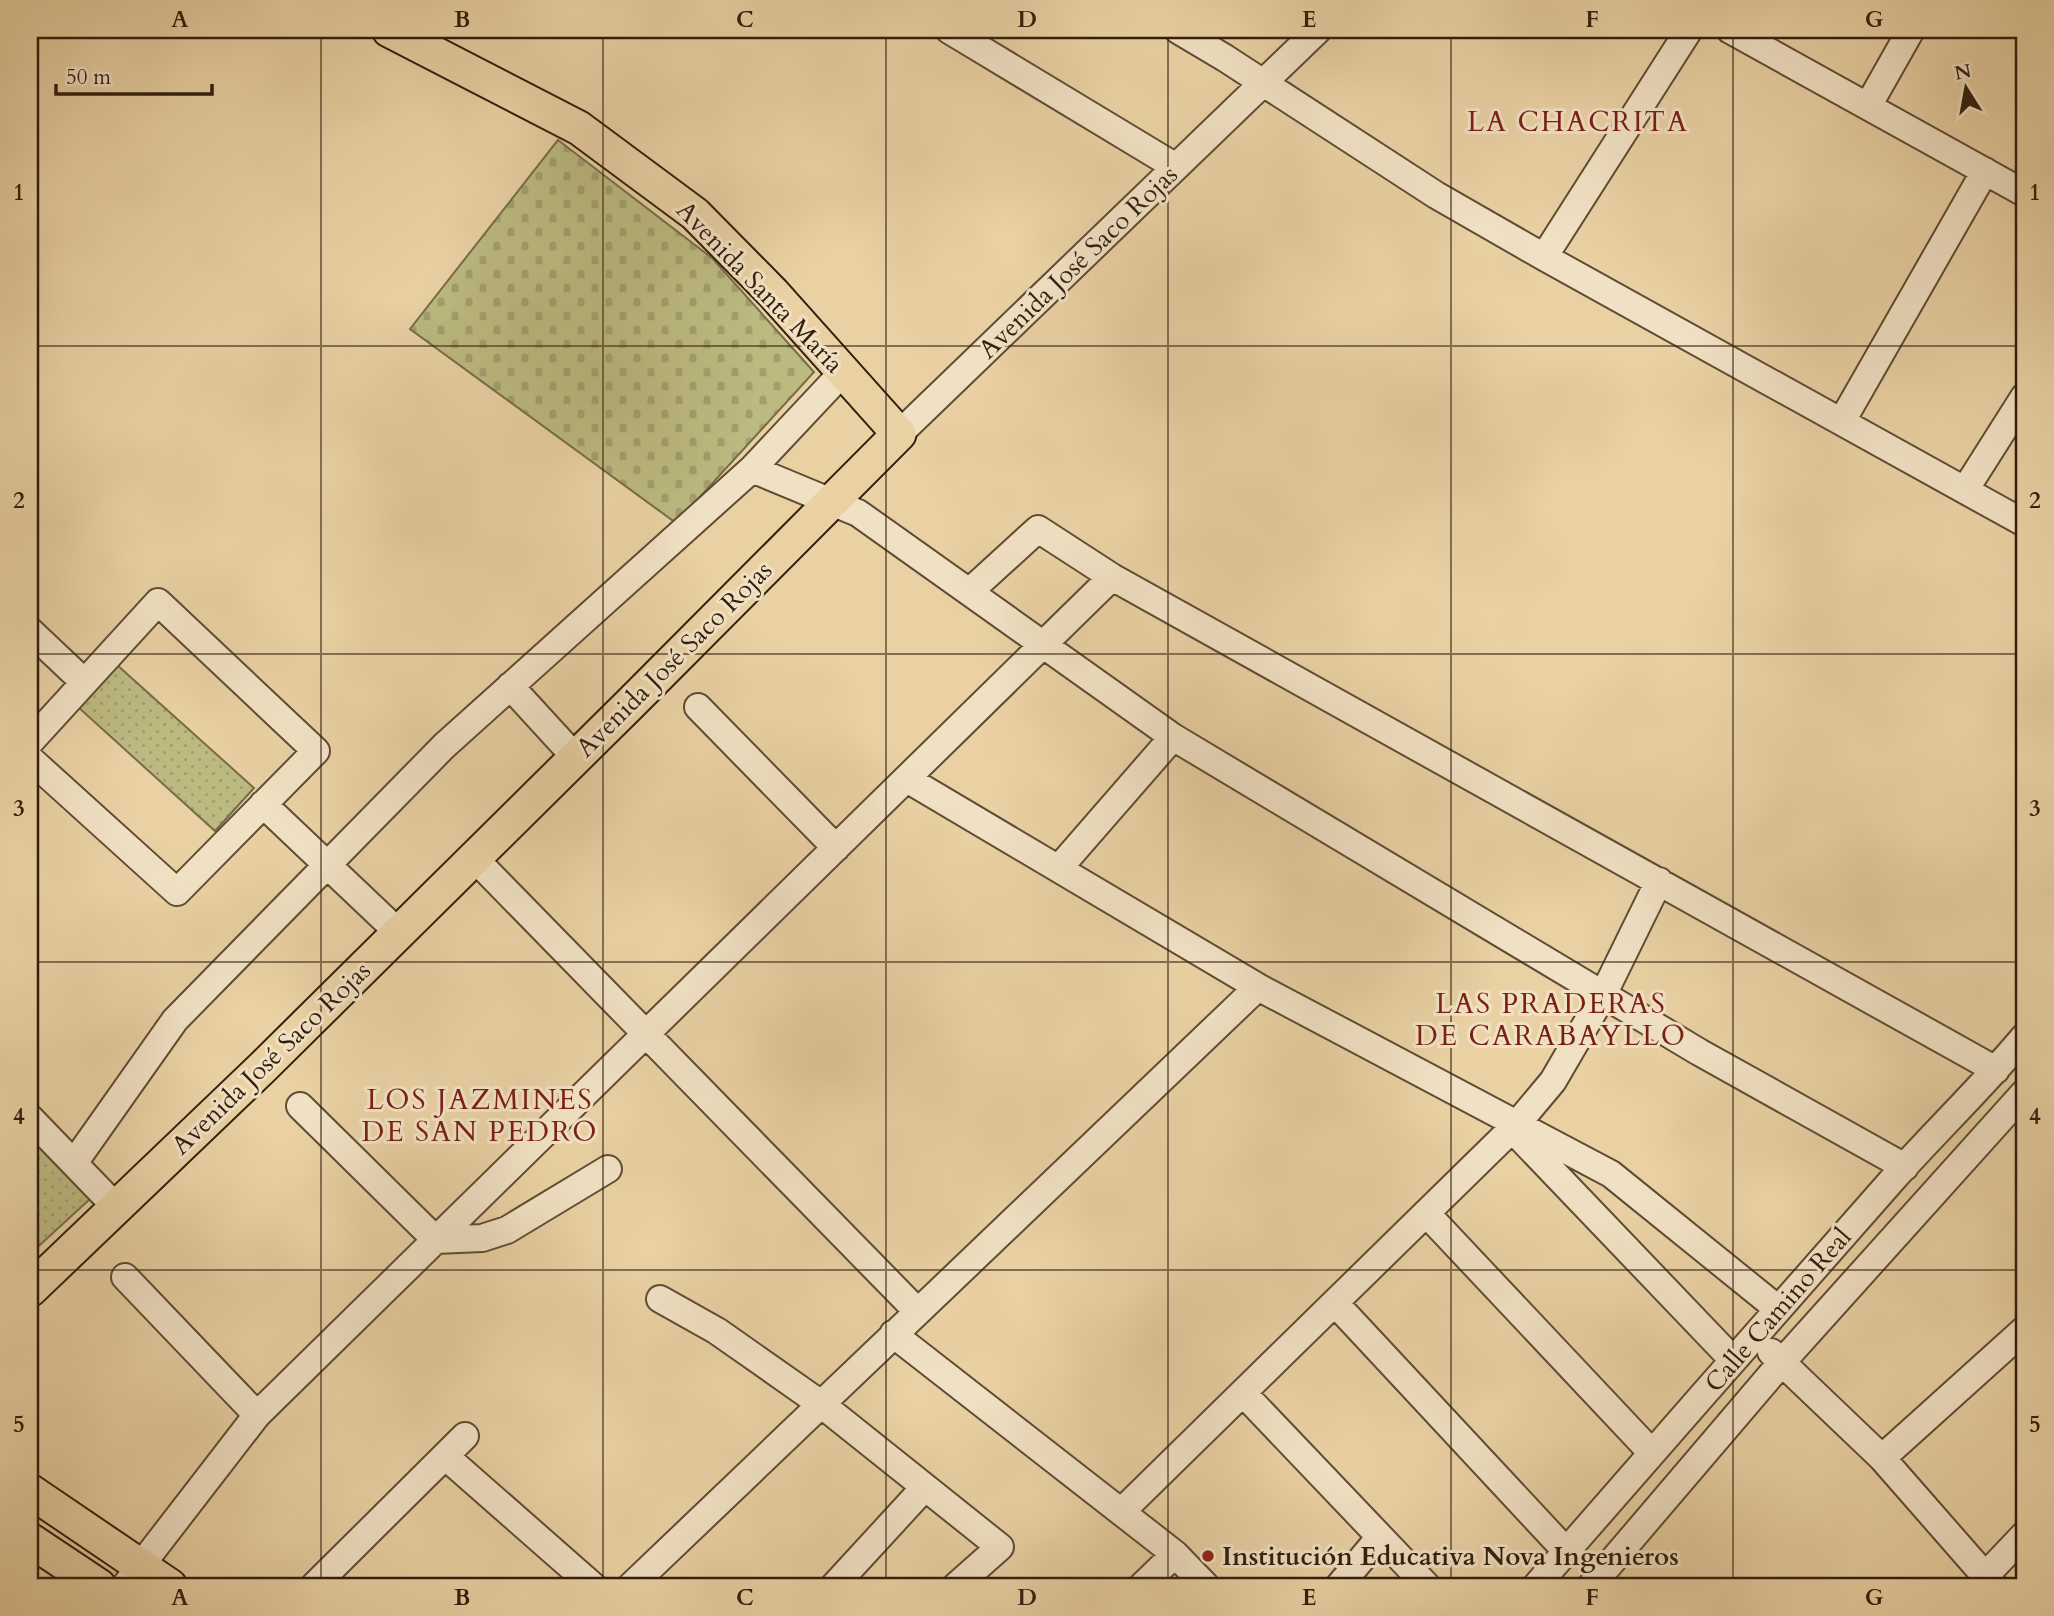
<svg xmlns="http://www.w3.org/2000/svg" width="2054" height="1616" viewBox="0 0 2054 1616" font-family="Cardo,serif">
  <style>
    .cemetery { fill: url(#cemetery-stones); stroke: #766c47; stroke-width: 2 }
    .park { fill: url(#park-dots); stroke: #766c47; stroke-width: 2 }
    .lines { fill: none; stroke-linecap: round; stroke-linejoin: round }
    .minor-casing { stroke: #5f4b33; stroke-width: 30 }
    .major-casing { stroke: #311e0d; stroke-width: 37 }
    .minor { stroke: #f1e1c4; stroke-width: 26 }
    .major { stroke: #e9d1a4; stroke-width: 33 }
    .grid { fill: none; stroke: #311e0d; stroke-width: 2; stroke-opacity: 0.55 }
    .poi-dot { fill: #8f2418; stroke: #f1e1c4; stroke-width: 2.5 }
    .labels { text-anchor: middle; dominant-baseline: central; stroke-width: 6; stroke-linejoin: round; paint-order: stroke }
    .street-label { font-size: 26px; fill: #311e0d; stroke: #f1e1c4 }
    .poi-label { font-size: 26px; font-weight: bold; fill: #311e0d; stroke: #f1e1c4; text-anchor: start }
    .neighbourhood-label { font-size: 28px; letter-spacing: 2px; fill: #7a1f14; stroke: #f1e1c4 }
    .neatline { fill: none; stroke: #311e0d; stroke-width: 2.5 }
    .grid-label { font-size: 23px; text-anchor: middle; font-weight: bold; fill: #311e0d }
  </style>
  <defs>
    <pattern id="cemetery-stones" width="16" height="16" patternUnits="userSpaceOnUse" patternTransform="scale(1.75)"><rect width="16" height="16" fill="#bcba81"/><path d="M2 7V4a2 2 0 0 1 4 0v3zM10 15v-3a2 2 0 0 1 4 0v3z" fill="#a29f6e"/></pattern>
    <pattern id="park-dots" width="8" height="8" patternUnits="userSpaceOnUse" patternTransform="scale(1.75)"><rect width="8" height="8" fill="#bcba81"/><path d="M2 2h.1M6 6h.1" fill="none" stroke="#a29f6e" stroke-width="1.8" stroke-linecap="round"/></pattern>
  </defs>
  <rect width="100%" height="100%" fill="#e9d1a4"/>
  <filter id="stains"><feTurbulence type="fractalNoise" baseFrequency=".00286" numOctaves="4"/><feColorMatrix values="0 0 0 0 .2 0 0 0 0 .09 0 0 0 0 .02 0 0 0 .5 -.17"/></filter>
  <radialGradient id="worn" r=".72"><stop offset=".6" stop-color="#630" stop-opacity="0"/><stop offset="1" stop-color="#630" stop-opacity=".3"/></radialGradient>
  <path class="cemetery" d="M558,140L712,258L814,372L676,523L410,329Z"/>
  <path class="park" d="M116,664L254,788L215,831L78,707Z
    M30,1133L90,1199L30,1254Z"/>
  <g class="lines">
    <g class="minor-casing">
      <path id="minor" d="M949,30L1176,167
        M1178,30L1225,58L1436,195L1544,257L2024,523
        M1730,30L2024,193
        M1868,106L1911,30
        M1544,257L1689,30
        M1842,421L1985,171
        M899,434L1318,30
        M752,469L858,513L1173,737L1699,1052L1905,1167
        M1965,490L2024,397
        M969,592L1038,529L1112,577L1996,1070
        M30,631L84,682
        M510,686L576,758
        M698,707L836,848
        M30,742L158,602L316,751L177,892L30,759
        M907,779L1258,987L1611,1174L1778,1309
        M263,804L399,933
        M474,858L917,1311
        M1059,868L1173,737
        M300,1106L436,1240L482,1238L507,1230L608,1169
        M30,1118L117,1208
        M1513,1130L1733,1360
        M74,1163L175,1020L444,746L752,469L843,372
        M1426,1213L1652,1453
        M125,1277L257,1415
        M660,1299L717,1331L821,1404L1000,1547L956,1586
        M1335,1303L1566,1551
        M893,1334L1175,1554L1206,1586
        M1771,1352L1882,1458L1994,1586
        M1243,1393L1427,1586
        M445,1456L593,1586
        M1882,1458L2024,1330
        M1121,1512L1517,1124L1553,1081L1603,995L1659,881
        M1985,1576L2024,1535
        M125,1586L257,1415L1112,577
        M314,1586L465,1436
        M631,1586L1258,987
        M834,1586L925,1487
        M1142,1586L1175,1554
        M1339,1586L1380,1537
        M1536,1586C1655,1450 1774,1313 1894,1178C1937,1130 1983,1086 2024,1037
        M1591,1586L1782,1362L2024,1093"/>
    </g>
    <g class="major-casing">
      <path id="major" d="M30,1290L262,1068L630,704L899,434L773,293L695,214L579,128L389,30
        M30,1491L170,1586
        M30,1540L99,1586"/>
    </g>
    <use href="#minor" class="minor"/>
    <use href="#major" class="major"/>
  </g>
  <path class="grid" d="M321,30V1586M603,30V1586M886,30V1586M1168,30V1586M1451,30V1586M1733,30V1586M30,346H2024M30,654H2024M30,962H2024M30,1270H2024"/>
  <circle class="poi-dot" cx="1208" cy="1556" r="7"/>
  <g class="labels">
    <g class="street-label">
      <text transform="translate(1078 262) rotate(-44)">Avenida José Saco Rojas</text>
      <text transform="translate(760 287) rotate(46)">Avenida Santa María</text>
      <text transform="translate(674 659) rotate(-45)">Avenida José Saco Rojas</text>
      <text transform="translate(271 1058) rotate(-44)">Avenida José Saco Rojas</text>
      <text transform="translate(1778 1310) rotate(-49)">Calle Camino Real</text>
    </g>
    <g class="poi-label">
      <text x="1222" y="1556">Institución Educativa Nova Ingenieros</text>
    </g>
    <g class="neighbourhood-label">
      <text x="1578" y="122">LA CHACRITA</text>
      <text x="1551" y="1004">LAS PRADERAS<tspan x="1551" dy="32">DE CARABAYLLO</tspan></text>
      <text x="480" y="1100">LOS JAZMINES<tspan x="480" dy="32">DE SAN PEDRO</tspan></text>
    </g>
  </g>
  <rect width="2054" height="1616" fill="none" stroke="#e9d1a4" stroke-width="77"/>
  <g transform="translate(1966 88) rotate(349)" stroke="#f1e1c4" stroke-width="5" paint-order="stroke">
  <path d="M0-5L12 26L0 18L-12 26Z" fill="#311e0d"/>
  <text y="-10" font-size="19" font-weight="bold" text-anchor="middle" fill="#311e0d">N</text>
  </g>
  <path d="M56 84v10h156v-10" fill="none" stroke="#311e0d" stroke-width="3.5"/>
  <text x="66" y="84" font-size="21" fill="#311e0d" stroke="#f1e1c4" stroke-width="5" paint-order="stroke">50 m</text>
  <rect x="38" y="38" width="1978" height="1540" class="neatline"/>
  <g class="grid-label">
    <text x="180" y="27">A</text>
    <text x="462" y="27">B</text>
    <text x="745" y="27">C</text>
    <text x="1027" y="27">D</text>
    <text x="1309" y="27">E</text>
    <text x="1592" y="27">F</text>
    <text x="1874" y="27">G</text>
    <text x="19" y="200">1</text>
    <text x="2035" y="200">1</text>
    <text x="19" y="508">2</text>
    <text x="2035" y="508">2</text>
    <text x="19" y="816">3</text>
    <text x="2035" y="816">3</text>
    <text x="19" y="1124">4</text>
    <text x="2035" y="1124">4</text>
    <text x="19" y="1432">5</text>
    <text x="2035" y="1432">5</text>
    <text x="180" y="1605">A</text>
    <text x="462" y="1605">B</text>
    <text x="745" y="1605">C</text>
    <text x="1027" y="1605">D</text>
    <text x="1309" y="1605">E</text>
    <text x="1592" y="1605">F</text>
    <text x="1874" y="1605">G</text>
  </g>
  <rect width="100%" height="100%" filter="url(#stains)"/>
  <rect width="100%" height="100%" fill="url(#worn)"/>
</svg>
